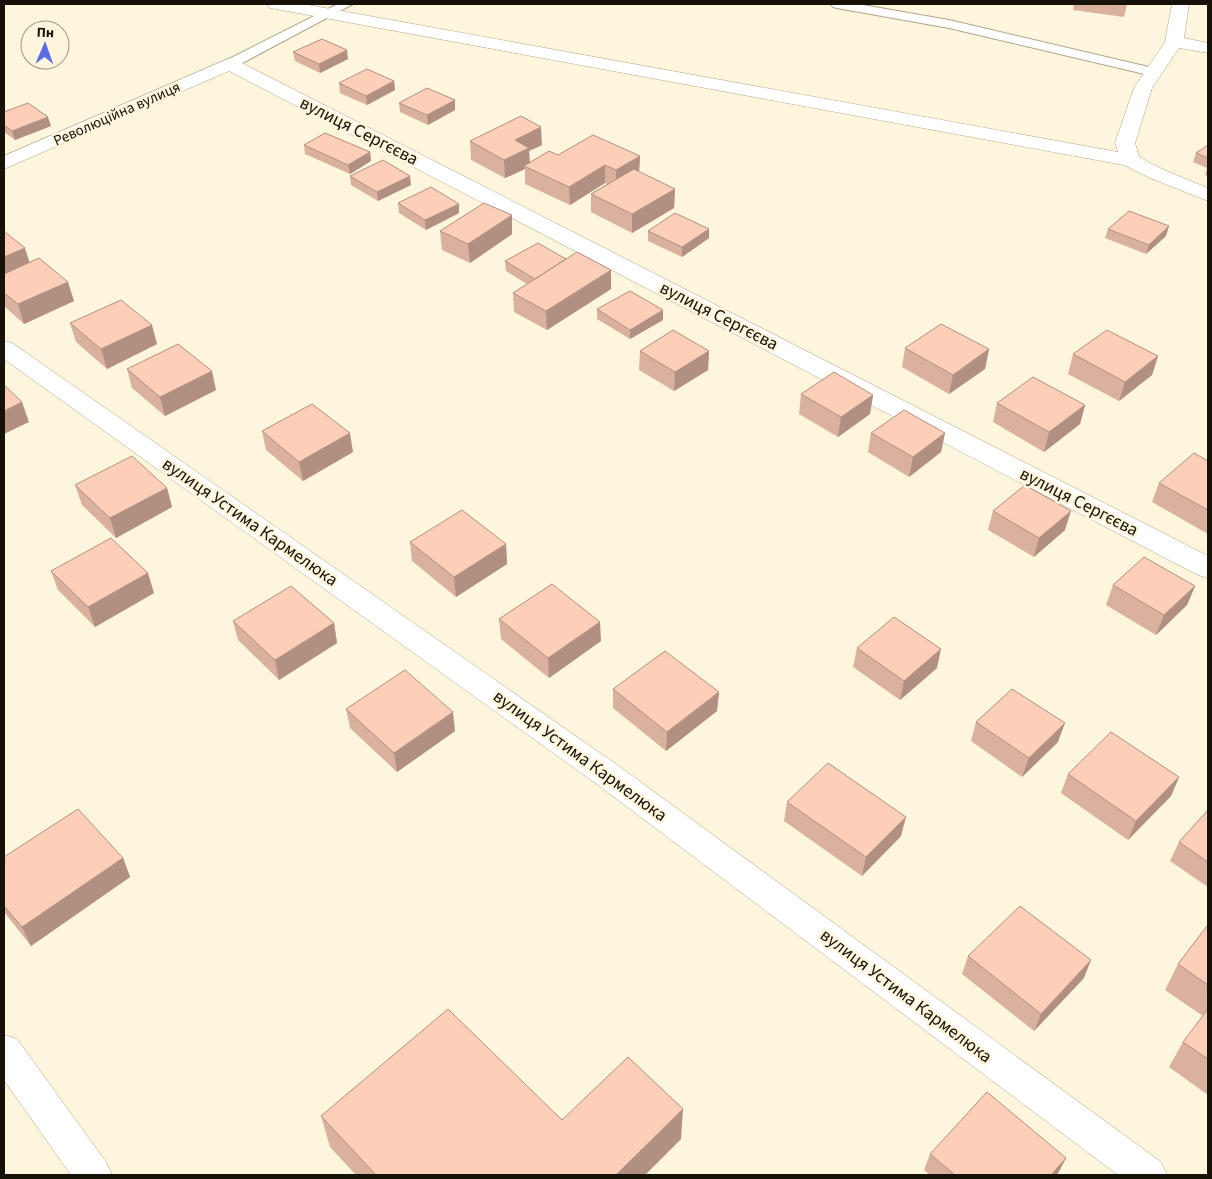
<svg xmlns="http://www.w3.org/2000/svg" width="1212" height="1179" viewBox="0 0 1212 1179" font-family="'Source Sans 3',sans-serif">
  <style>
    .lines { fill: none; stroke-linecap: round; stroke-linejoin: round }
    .service-casing { stroke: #b0a58a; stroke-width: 2 }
    .minor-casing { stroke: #b0a58a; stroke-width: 1 }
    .service { fill: #fff; fill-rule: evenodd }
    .minor { fill: #fff; fill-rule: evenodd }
    .wall { fill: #dab19e }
    .shaded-wall { fill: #b19081 }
    .building { fill: #fdceb8; stroke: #b19081 }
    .labels { text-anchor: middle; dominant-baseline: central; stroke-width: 5; stroke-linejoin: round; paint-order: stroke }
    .far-street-label { font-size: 15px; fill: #161208; stroke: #fef5dd }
    .street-label { font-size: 18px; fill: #161208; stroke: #fef5dd }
  </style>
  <rect width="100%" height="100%" fill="#fef5dd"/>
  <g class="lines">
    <g class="service-casing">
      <path id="service" d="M338,4H353L235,67L230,68L223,64L225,61Z
        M831,4H857L949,20L1153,68L1160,72L1153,76L949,28L837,8L833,7Z"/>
    </g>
    <g class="minor-casing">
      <path id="minor" d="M267,4H303L1118,152L1115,143L1134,88L1165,42L1172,4H1189L1184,38L1208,43V53L1179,48L1152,88L1135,143L1139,157L1164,170L1208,188V201L1150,178L1124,165L276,9L270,8Z
        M230,58L236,60L1208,556V578L1198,575L229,71L4,169V156Z
        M4,341L12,343L620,767L1161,1162L1167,1175H1118L598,785L4,359Z
        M4,1035L17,1039L106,1162L112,1175H71L4,1080Z"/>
    </g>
    <use href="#service" class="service"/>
    <use href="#minor" class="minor"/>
  </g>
  <path class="wall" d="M1074,4H1127L1124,17L1073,10Z
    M293,52L348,59L320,73L295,61Z
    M394,81L395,90L367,105L340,93L339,83Z
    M399,103L455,110L428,125L400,112Z
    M4,112L51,126L15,140L4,132Z
    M470,141L542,145L529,151L530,162L558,155L640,156L639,172L675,189L674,208L632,233L591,212V194L607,184L605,183L570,205L525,184V169L505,178L471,160Z
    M304,145L370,152L371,161L350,174L305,154Z
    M1208,145V176L1205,175L1207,168L1193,162L1196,153Z
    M350,176L411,185L378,201L351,185Z
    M398,203L459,213L426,230L399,213Z
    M1108,229L1166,236L1146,254L1105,238Z
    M4,231L29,263L74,301L24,324L4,306Z
    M440,231L512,234L470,263L442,250Z
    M648,231L709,238L682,257L648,241Z
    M505,261L611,289L547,330L514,312L513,293L527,284L506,271Z
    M597,309L663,320L630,339L597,319Z
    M70,323L157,344L107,369L76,342Z
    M905,348L989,349L985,369L949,394L902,367Z
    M640,351H709L708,370L674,391L639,370Z
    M1073,354L1158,356L1152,375L1119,401L1068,374Z
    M127,369L216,390L165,416L132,388Z
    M801,394L873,395L870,414L838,437L799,414Z
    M997,403L1085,405L1080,424L1044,452L993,422Z
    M262,431L353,452L303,481L266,450Z
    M871,433H945L941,452L909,477L868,452Z
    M1208,461V534L1152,502L1159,483Z
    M75,485L167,488L172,507L116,538L82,505Z
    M993,511L1065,530L1034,557L988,530Z
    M410,542L506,544L507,564L456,597L412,561Z
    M51,571L154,593L95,627L58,590Z
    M1113,585L1195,586L1187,605L1156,635L1106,605Z
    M499,619L601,641L549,678L501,639Z
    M233,621L334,623L337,643L279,680L238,640Z
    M857,648L937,668L900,700L853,667Z
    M613,689L719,692L717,711L666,751L613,708Z
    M346,709L455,731L397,772L350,728Z
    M976,722L1058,742L1022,777L971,741Z
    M1068,774L1179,777L1171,796L1128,840L1061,793Z
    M787,802L901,836L862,876L784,821Z
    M1208,810V887L1170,861L1179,842Z
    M4,857L123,858L130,877L31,946L4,912Z
    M1208,927V1095L1169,1067L1183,1042L1203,1016L1165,990L1178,964Z
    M968,956L1084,978L1034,1031L962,974Z
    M321,1116L562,1120L681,1139L645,1175H356L330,1147Z
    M930,1154L1066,1158L1057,1175H930L924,1170Z"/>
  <path class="shaded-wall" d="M347,50L348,59L320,73L319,64Z
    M394,81L395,90L367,105L366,96Z
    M455,100V110L428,125L427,115Z
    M48,117L51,126L15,140L12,131Z
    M541,127L542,145L529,151L530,166H524L525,169L505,178L504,160L515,140Z
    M370,152L371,161L350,174L348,165Z
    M640,156L639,174L616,188V170Z
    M605,165V183L570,205L569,187Z
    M410,176L411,185L378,201L377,192Z
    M675,189L674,208L632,233V214Z
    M459,204V213L426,230L425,220Z
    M512,215V234L470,263L468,244Z
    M1169,226L1166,236L1146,254L1149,245Z
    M709,229V238L682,257V247Z
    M25,248L31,267L4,279V257Z
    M611,270V289L547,330L546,311Z
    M68,282L74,301L24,324L18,304Z
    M663,310V320L630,339V330Z
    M152,325L157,344L107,369L101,349Z
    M989,349L985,369L949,394L953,375Z
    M709,351L708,370L674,391L675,372Z
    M1158,356L1152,375L1119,401L1125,382Z
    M212,371L216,390L165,416L160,397Z
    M873,395L870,414L838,437L841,417Z
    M22,402L29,422L4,434V411Z
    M1085,405L1080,424L1044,452L1049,432Z
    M350,433L353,452L303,481L299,462Z
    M945,433L941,452L909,477L913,457Z
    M167,488L172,507L116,538L110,518Z
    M1071,511L1065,530L1034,557L1039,538Z
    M506,544L507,564L456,597L454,577Z
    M148,573L154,593L95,627L88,607Z
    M1195,586L1187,605L1156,635L1164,615Z
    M600,622L601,641L549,678L548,658Z
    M334,623L337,643L279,680L275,660Z
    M941,649L937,668L900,700L904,681Z
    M719,692L717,711L666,751L667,732Z
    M453,712L455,731L397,772L394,753Z
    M1065,723L1058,742L1022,777L1029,758Z
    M1179,777L1171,796L1128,840L1136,821Z
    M906,817L901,836L862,876L866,857Z
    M123,858L130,877L31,946L22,927Z
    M1091,960L1084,978L1034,1031L1041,1014Z
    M683,1109L681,1139L645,1175H616Z
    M1066,1158L1057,1175H1051Z"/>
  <path class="building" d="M322,39L347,50L319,64L293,52Z
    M367,69L394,81L366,96L339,83Z
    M427,88L455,100L427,115L399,103Z
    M28,103L48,117L12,131L4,125V112Z
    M521,116L541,127L515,140L529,148L504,160L470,141Z
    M325,133L370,152L348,165L304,145Z
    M593,135L640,156L616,170L605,165L569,187L524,166L549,151L558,155Z
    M1208,145V158L1196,153Z
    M383,160L410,176L377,192L350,176Z
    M634,169L675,189L632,214L591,194Z
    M431,187L459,204L425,220L398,203Z
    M484,203L512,215L468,244L440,231Z
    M1129,211L1169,226L1149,245L1108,229Z
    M675,213L709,229L682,247L648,231Z
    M4,231L25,248L4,257Z
    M538,243L566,259L535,279L505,261Z
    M577,252L611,270L546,311L513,293Z
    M39,258L68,282L18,304L4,293V274Z
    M630,291L663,310L630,330L597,309Z
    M121,300L152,325L101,349L70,323Z
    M941,324L989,349L953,375L905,348Z
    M673,330L709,351L675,372L640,351Z
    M1107,330L1158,356L1125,382L1073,354Z
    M178,344L212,371L160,397L127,369Z
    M834,372L873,395L841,417L801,394Z
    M1033,377L1085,405L1049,432L997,403Z
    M4,385L22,402L4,411Z
    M312,404L350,433L299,462L262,431Z
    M904,410L945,433L913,457L871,433Z
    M1194,453L1208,461V510L1159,483Z
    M132,456L167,488L110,518L75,485Z
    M1025,485L1071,511L1039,538L993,511Z
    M462,510L506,544L454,577L410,542Z
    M111,538L148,573L88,607L51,571Z
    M1144,557L1195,586L1164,615L1113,585Z
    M552,584L600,622L548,658L499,619Z
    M291,586L334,623L275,660L233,621Z
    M894,617L941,649L904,681L857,648Z
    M665,651L719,692L667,732L613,689Z
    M405,670L453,712L394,753L346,709Z
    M1012,689L1065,723L1029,758L976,722Z
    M1111,732L1179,777L1136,821L1068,774Z
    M828,763L906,817L866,857L787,802Z
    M78,809L123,858L22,927L4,906V857Z
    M1208,810V862L1179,842Z
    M1020,906L1091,960L1041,1014L968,956Z
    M1207,926L1208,927V985L1178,964Z
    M448,1009L562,1120L628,1057L683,1109L616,1175H376L321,1116Z
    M1208,1009V1059L1183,1042Z
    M987,1092L1066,1158L1051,1175H955L930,1154Z"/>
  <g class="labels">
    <g class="far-street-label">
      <text transform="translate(117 114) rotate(-24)">Революційна вулиця</text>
    </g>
    <g class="street-label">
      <text transform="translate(359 131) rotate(27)">вулиця Сергєєва</text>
      <text transform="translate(719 316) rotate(27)">вулиця Сергєєва</text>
      <text transform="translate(1079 502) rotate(27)">вулиця Сергєєва</text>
      <text transform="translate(250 522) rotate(35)">вулиця Устима Кармелюка</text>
      <text transform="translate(580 756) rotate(36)">вулиця Устима Кармелюка</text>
      <text transform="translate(906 996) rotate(37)">вулиця Устима Кармелюка</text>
    </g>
  </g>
  <rect width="1212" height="1179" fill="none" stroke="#161208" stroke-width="10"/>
  <g transform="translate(45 45) rotate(2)"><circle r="24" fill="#fef5dd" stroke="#a19a88"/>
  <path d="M0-4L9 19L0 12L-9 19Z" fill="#5b6de4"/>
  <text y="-8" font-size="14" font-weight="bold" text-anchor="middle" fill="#161208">Пн</text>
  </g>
</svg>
